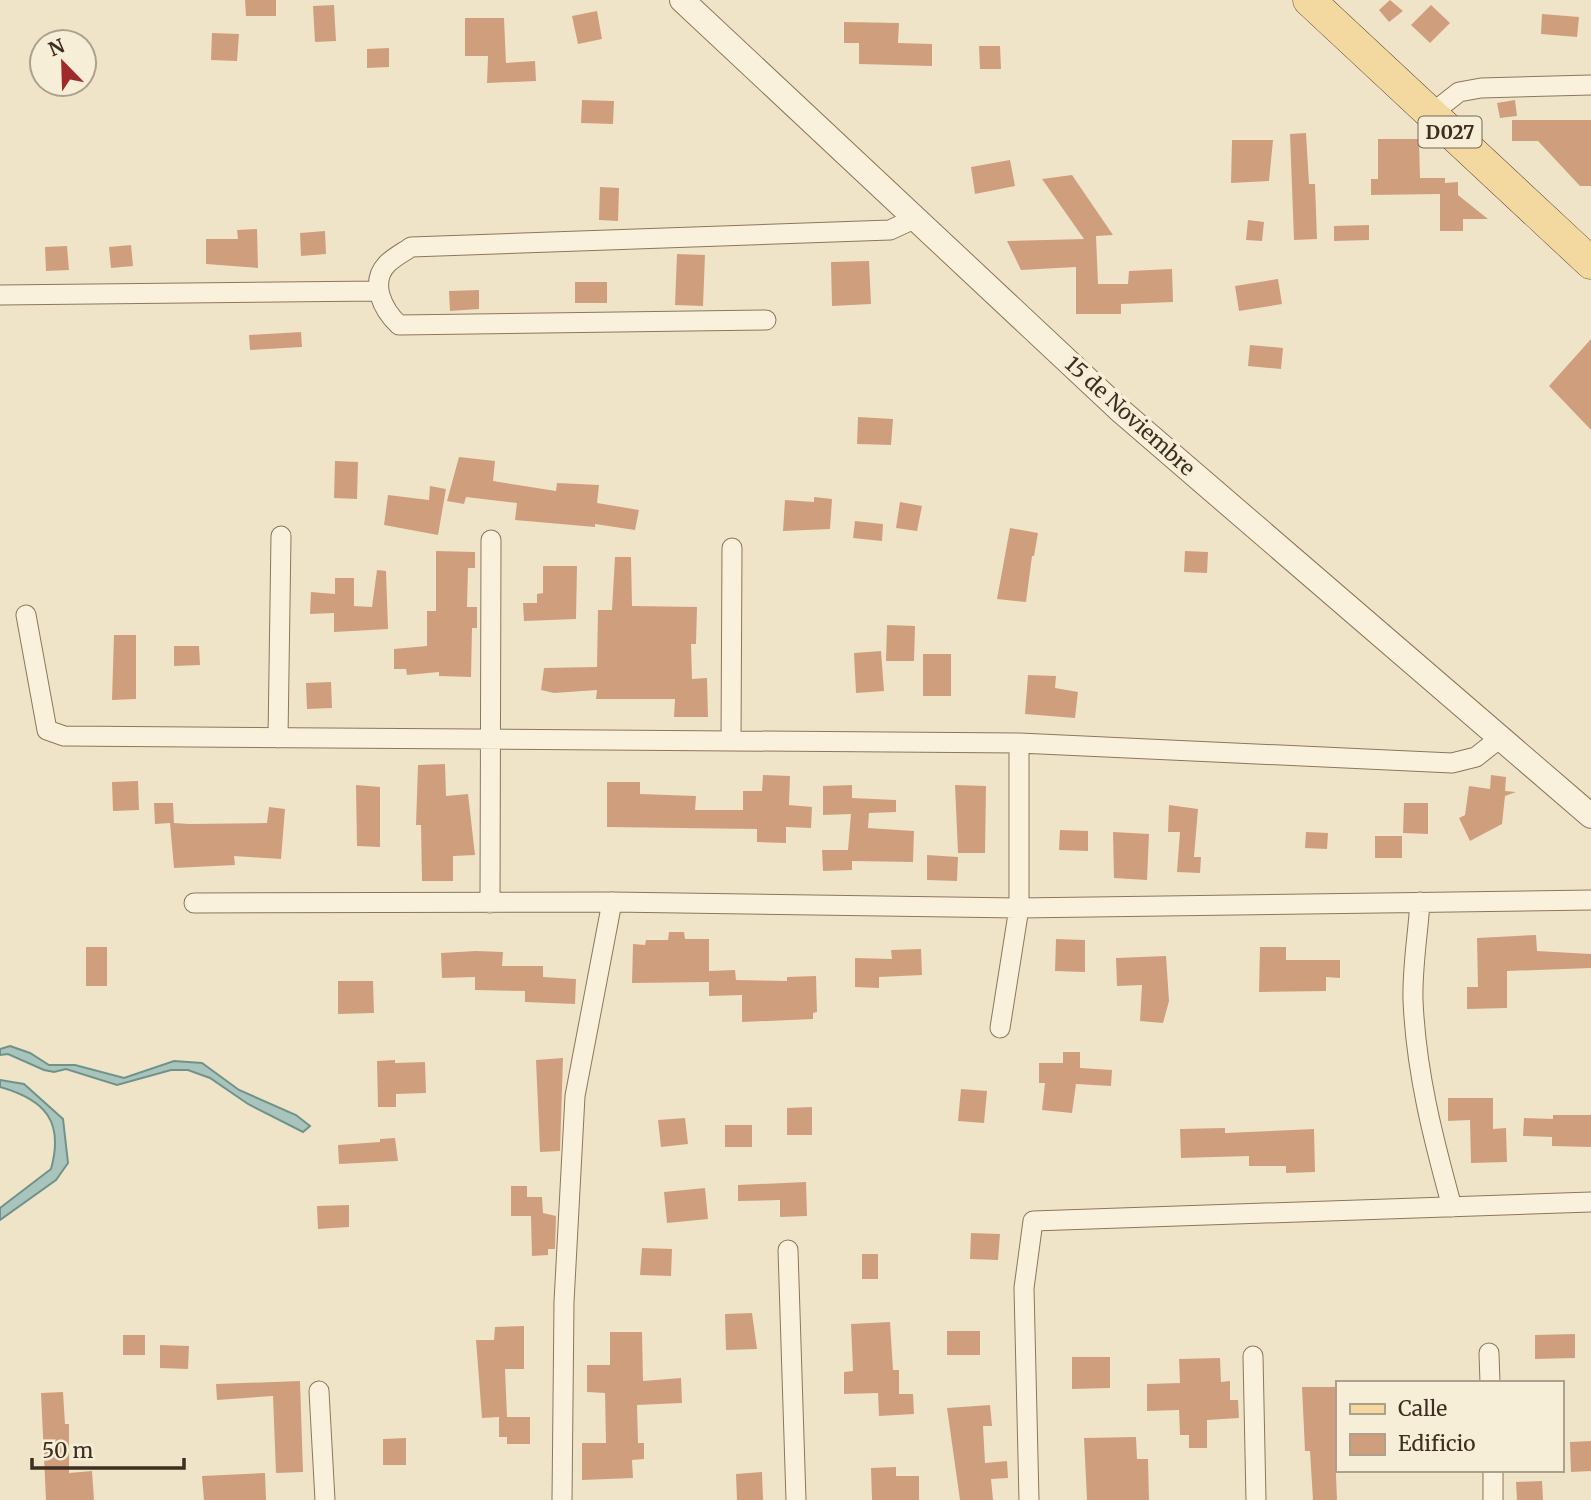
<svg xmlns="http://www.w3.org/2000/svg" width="1591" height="1500" viewBox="0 0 1591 1500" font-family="Merriweather,serif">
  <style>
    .water { fill: #a9c4bc; stroke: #6f938a; stroke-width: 2 }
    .building { fill: #cf9f7d }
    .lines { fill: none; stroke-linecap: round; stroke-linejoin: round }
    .minor-casing { stroke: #8d765c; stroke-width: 21 }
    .tertiary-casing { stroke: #8d765c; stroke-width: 26 }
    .primary-casing { stroke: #5b4430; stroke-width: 33 }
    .minor { stroke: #faf1dc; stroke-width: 19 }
    .tertiary { stroke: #faf1dc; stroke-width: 24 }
    .primary { stroke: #f3d9a0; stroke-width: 32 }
    .labels { text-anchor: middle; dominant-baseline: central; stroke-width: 7; stroke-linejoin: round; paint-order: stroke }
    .shield { fill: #f7eed8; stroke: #756857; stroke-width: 2 }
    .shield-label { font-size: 19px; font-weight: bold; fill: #3d2e20 }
    .street-label { font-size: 21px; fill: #3d2e20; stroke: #f7eed8 }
  </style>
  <rect width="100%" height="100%" fill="#f0e4c8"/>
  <path class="water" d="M10,1046L30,1053L49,1065H75L124,1078L174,1061L202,1063L239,1090L296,1115L310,1126L303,1132L248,1104L210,1078L188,1070H171L117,1085L66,1069L54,1072L44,1070L8,1054L0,1055V1049Z
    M0,1080L24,1084L63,1119L68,1163L56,1180L0,1220V1208L51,1169C64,1122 46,1100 0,1087Z"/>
  <path class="building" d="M245,0H276V16H246Z
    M1390,0L1403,11L1389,22L1379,10Z
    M334,5L336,41L315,42L313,6Z
    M1431,5L1450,23L1430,43L1411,25Z
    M597,11L602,39L578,44L572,16Z
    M1542,14L1579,17L1577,37L1541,34Z
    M465,18H504L506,63L535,61L536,81L487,83L488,56H465Z
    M844,22L899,23L898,43L932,44V66L859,64V43H844Z
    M212,33L239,34L237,61L211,60Z
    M979,46H1000L1001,69H980Z
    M389,48V67L367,68V49Z
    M582,100L614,101L613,124L581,123Z
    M1515,100L1517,116L1500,118L1497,103Z
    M1512,120H1591V186H1580L1538,141H1512Z
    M1306,133L1309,184H1315L1317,239L1294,240L1290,134Z
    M1378,139H1419L1420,178H1445V183L1458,182V195L1488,219H1463V231H1440V194L1371,195V179H1378Z
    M1232,140H1273L1269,181L1231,183Z
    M1010,160L1015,186L975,194L971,167Z
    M1072,175L1113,235L1096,236L1098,284H1128L1129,271L1172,269L1173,302L1121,304V314H1076V267L1021,270L1007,241L1084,239L1042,179Z
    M600,187L619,188L618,221L599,220Z
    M1248,220L1264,222L1262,241L1246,240Z
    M1369,225V240L1334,241V226Z
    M257,229L258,268L206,264V239H238L237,230Z
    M325,231L326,254L301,256L300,233Z
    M131,245L133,266L111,268L109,247Z
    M67,246L69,270L46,271L45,247Z
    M677,254L705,255L703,306L675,305Z
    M869,261L871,304L832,306L831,262Z
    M1278,279L1282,304L1239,311L1235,286Z
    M575,282H607V303H575Z
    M479,290V309L450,311L449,291Z
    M301,332L302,347L250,350L249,335Z
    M1591,339V430L1549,386Z
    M1250,345L1283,348L1281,369L1248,366Z
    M858,417L893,419L891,445L857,444Z
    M459,457L495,461L493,481L556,491L557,483L599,485L597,503L639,510L635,530L595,524V527L515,520L517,503L466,497L464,504L447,501Z
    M335,461L358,462L357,499L334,498Z
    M430,486L446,489L438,535L384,525L388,495L429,500Z
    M814,497L832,499L830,529L783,531L785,500L814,502Z
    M900,502L922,506L917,531L896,528Z
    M855,521L883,524L882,541L853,538Z
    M1010,528L1038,533L1034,556H1032L1026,602L997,599Z
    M436,551L475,552V568H468L467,607H477V628H472L471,677L439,676V672L407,675L406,669H394V649L427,646V611H436Z
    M1185,551L1208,552L1207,573L1184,572Z
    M615,557H631L632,606L697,607L696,644H691L692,679L707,678L708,717H674L675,699H596L597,690L554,693L541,690L544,668L597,667L598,610H612Z
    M543,566H577L576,619L524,621L523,603H537V594L543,593Z
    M377,570L386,571L388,629L334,632V613L310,614L311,592L335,594V578H354V606L372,607Z
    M887,625L915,626L914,661H886Z
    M114,635H136V699L112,700Z
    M174,646H199L200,665L174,666Z
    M881,651L884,691L856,693L854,653Z
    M923,654H951V696H923Z
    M1028,675L1056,676L1055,688L1078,692L1075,718L1025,714Z
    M331,682L332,708L307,709L306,683Z
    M445,764L446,796L468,794L475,855L453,856V881H422L421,825H416L418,765Z
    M763,775L790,776L789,805L812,807L811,828L786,827V843L757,842V829L607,827V782H640V794L696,796L695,810H743V791H762Z
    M1491,775L1506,777L1505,791L1516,792L1505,796L1502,824L1470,841L1459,818L1465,815L1469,786L1490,789Z
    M138,781L139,810L113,811L112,782Z
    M356,785L380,787V847L357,846Z
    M852,785V798L896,800V812L869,813L868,828L914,831L913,862L852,861V870L823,871L822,850H848L851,814L823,815V786Z
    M955,785L986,786L985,853H958Z
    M154,803H173L174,823L189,824L267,823L269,807L285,809L281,859L234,856L235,865L174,868L170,823L155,824Z
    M1404,803H1428V834L1403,833Z
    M1169,805L1198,809L1194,857H1201L1200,873L1177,872L1180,832H1168Z
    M1060,830L1088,831V851L1059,850Z
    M1113,832L1149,834L1147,880L1114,878Z
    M1306,832L1328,833L1327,849L1305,848Z
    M1375,836H1402V858H1375Z
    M927,855L958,857L957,881L927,880Z
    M669,932H684L685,939H709V971L735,970L736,980L787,981V977L816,976L817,1012L813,1013V1019L742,1022V995L709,996V982L632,983L633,944L645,945L646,940H668Z
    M1536,935L1537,951L1591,954V968L1507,971V1008L1467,1009V987H1478L1477,938Z
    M1056,939L1085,940V972L1055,971Z
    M86,947H107V986H86Z
    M1260,947H1286V960H1340V978L1326,977V991L1259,992Z
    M921,949L922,975L879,977V988L855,987V958L892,959L891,950Z
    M476,951L503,952L502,966H543V977L576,979L575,1004L525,1002V991L475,990V977L442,978L441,953Z
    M1166,956L1169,1001L1163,1023L1140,1021L1142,985L1117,986L1116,958Z
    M338,981H373L374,1013L338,1014Z
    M1063,1052H1080V1068L1112,1070L1111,1086L1076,1084L1072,1113L1042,1110L1045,1083H1039V1063H1063Z
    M563,1058L560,1151L540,1152L536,1060Z
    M395,1060V1063L425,1062L426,1093L396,1094V1107H378L377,1061Z
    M961,1089L987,1091L984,1123L958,1121Z
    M1448,1098H1493V1129L1506,1128L1507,1162L1471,1163L1470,1120L1448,1121Z
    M812,1107V1135H787V1108Z
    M1553,1115H1591V1147L1552,1146V1137L1523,1136L1524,1118L1553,1119Z
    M685,1118L688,1144L661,1147L658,1120Z
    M725,1125H752V1147H725Z
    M1225,1128V1133L1314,1129L1315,1172L1286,1173V1166H1249V1156L1181,1158L1180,1129Z
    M395,1138L398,1161L339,1164L338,1145L380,1142V1139Z
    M806,1182L807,1216L780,1217V1200L738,1201V1185Z
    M511,1186H527V1197H542L543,1213L556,1216L555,1249H548V1255L532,1256L531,1216H511Z
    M705,1188L708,1219L667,1223L664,1192Z
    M349,1205V1227L318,1229L317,1206Z
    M971,1233L1000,1234L998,1260L970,1259Z
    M642,1248L672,1249L671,1276L640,1275Z
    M862,1254H878V1279H862Z
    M752,1313L757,1349L726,1350L725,1314Z
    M890,1322L893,1370H899V1394H913L914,1414L879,1416L878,1393L844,1394V1372L853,1371L851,1324Z
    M524,1326V1369H505L507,1417H530V1444H507V1437H499V1417L482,1418L476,1340H494L495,1327Z
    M947,1331H980V1355H947Z
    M610,1332H642L643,1381L681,1378L682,1403L637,1405L638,1443H644V1459L632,1460L633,1478L582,1480V1443H606L605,1393L587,1392V1365H610Z
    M1575,1334V1358L1535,1359V1335Z
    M123,1335H145V1355H123Z
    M160,1345L189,1346L188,1369L160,1368Z
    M1072,1357H1110V1388L1072,1389Z
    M1220,1358L1221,1382L1230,1381V1400H1238L1239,1418L1207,1420V1448H1189V1435H1180L1179,1410L1147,1411V1384L1180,1383L1179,1359Z
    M300,1381L303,1472L276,1473L273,1396L217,1400L216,1384Z
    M1302,1387H1337V1451H1335L1337,1500H1313L1310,1451H1305Z
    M63,1392L65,1424H69V1473L92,1471L94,1500H46L41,1393Z
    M990,1405L992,1426H983L985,1463L1007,1461L1008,1478L991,1479L993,1500H960L947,1408Z
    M1136,1437L1137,1459H1148L1149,1500H1087L1084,1438Z
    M406,1438V1465H383V1439Z
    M1591,1441V1471L1571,1472L1570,1442Z
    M896,1467V1476H919V1500H872L871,1468Z
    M762,1472L763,1500H737L736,1474Z
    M265,1473L266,1500H204L202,1476Z
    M1542,1481L1543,1500H1517L1516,1482Z"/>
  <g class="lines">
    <g class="minor-casing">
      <path id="minor" d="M1431,114L1459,92L1481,88L1591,85
        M0,295L378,291
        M766,320L399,325C383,310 369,283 387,264C394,257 404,252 411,247L890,230L916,218
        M26,615L47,730L64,736L1019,743L1452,763L1476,757L1500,738
        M278,738L281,536
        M731,741L732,548
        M1420,902C1418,934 1412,968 1413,1000C1416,1072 1433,1138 1452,1207
        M194,903L612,902L1019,908L1591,900
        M490,903L491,540
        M1000,1028L1019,908V743
        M788,1250L796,1500
        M1489,1353L1490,1383
        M1253,1356L1256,1500
        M319,1391L325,1500
        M1493,1470V1500
        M562,1500L564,1302L575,1096L612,902
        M1029,1500L1024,1288L1033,1221L1591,1202"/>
    </g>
    <g class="tertiary-casing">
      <path id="tertiary" d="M682,0L1122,412L1591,816"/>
    </g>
    <g class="primary-casing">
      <path id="primary" d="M1309,0L1591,263"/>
    </g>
    <use href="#minor" class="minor"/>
    <use href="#tertiary" class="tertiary"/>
    <use href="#primary" class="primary"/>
  </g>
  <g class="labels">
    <rect class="shield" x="1418.5" y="116.5" width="63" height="31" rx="5"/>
    <g class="shield-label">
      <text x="1450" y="132">D027</text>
    </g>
    <g class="street-label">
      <text transform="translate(1130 416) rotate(42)">15 de Noviembre</text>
    </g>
  </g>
  <rect x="1336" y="1381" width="228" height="91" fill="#f7eed8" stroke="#ada18e" stroke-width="2"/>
  <rect x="1350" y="1404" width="35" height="10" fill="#f3d9a0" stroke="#ada18e" stroke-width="2"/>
  <text x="1398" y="1416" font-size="21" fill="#3d2e20">Calle</text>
  <rect x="1350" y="1434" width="35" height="21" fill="#cf9f7d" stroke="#ada18e" stroke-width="2"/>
  <text x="1398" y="1451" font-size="21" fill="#3d2e20">Edificio</text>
  <g transform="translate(63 63) rotate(337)"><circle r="33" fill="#f7eed8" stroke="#ada18e" stroke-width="2"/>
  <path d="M0-5L12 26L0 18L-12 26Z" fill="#9e2a2b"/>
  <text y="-10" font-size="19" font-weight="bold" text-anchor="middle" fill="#3d2e20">N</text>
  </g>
  <path d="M32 1458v10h152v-10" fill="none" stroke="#3d2e20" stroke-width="3.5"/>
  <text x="42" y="1458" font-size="21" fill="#3d2e20" stroke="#f7eed8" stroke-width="5" paint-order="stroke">50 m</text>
</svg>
